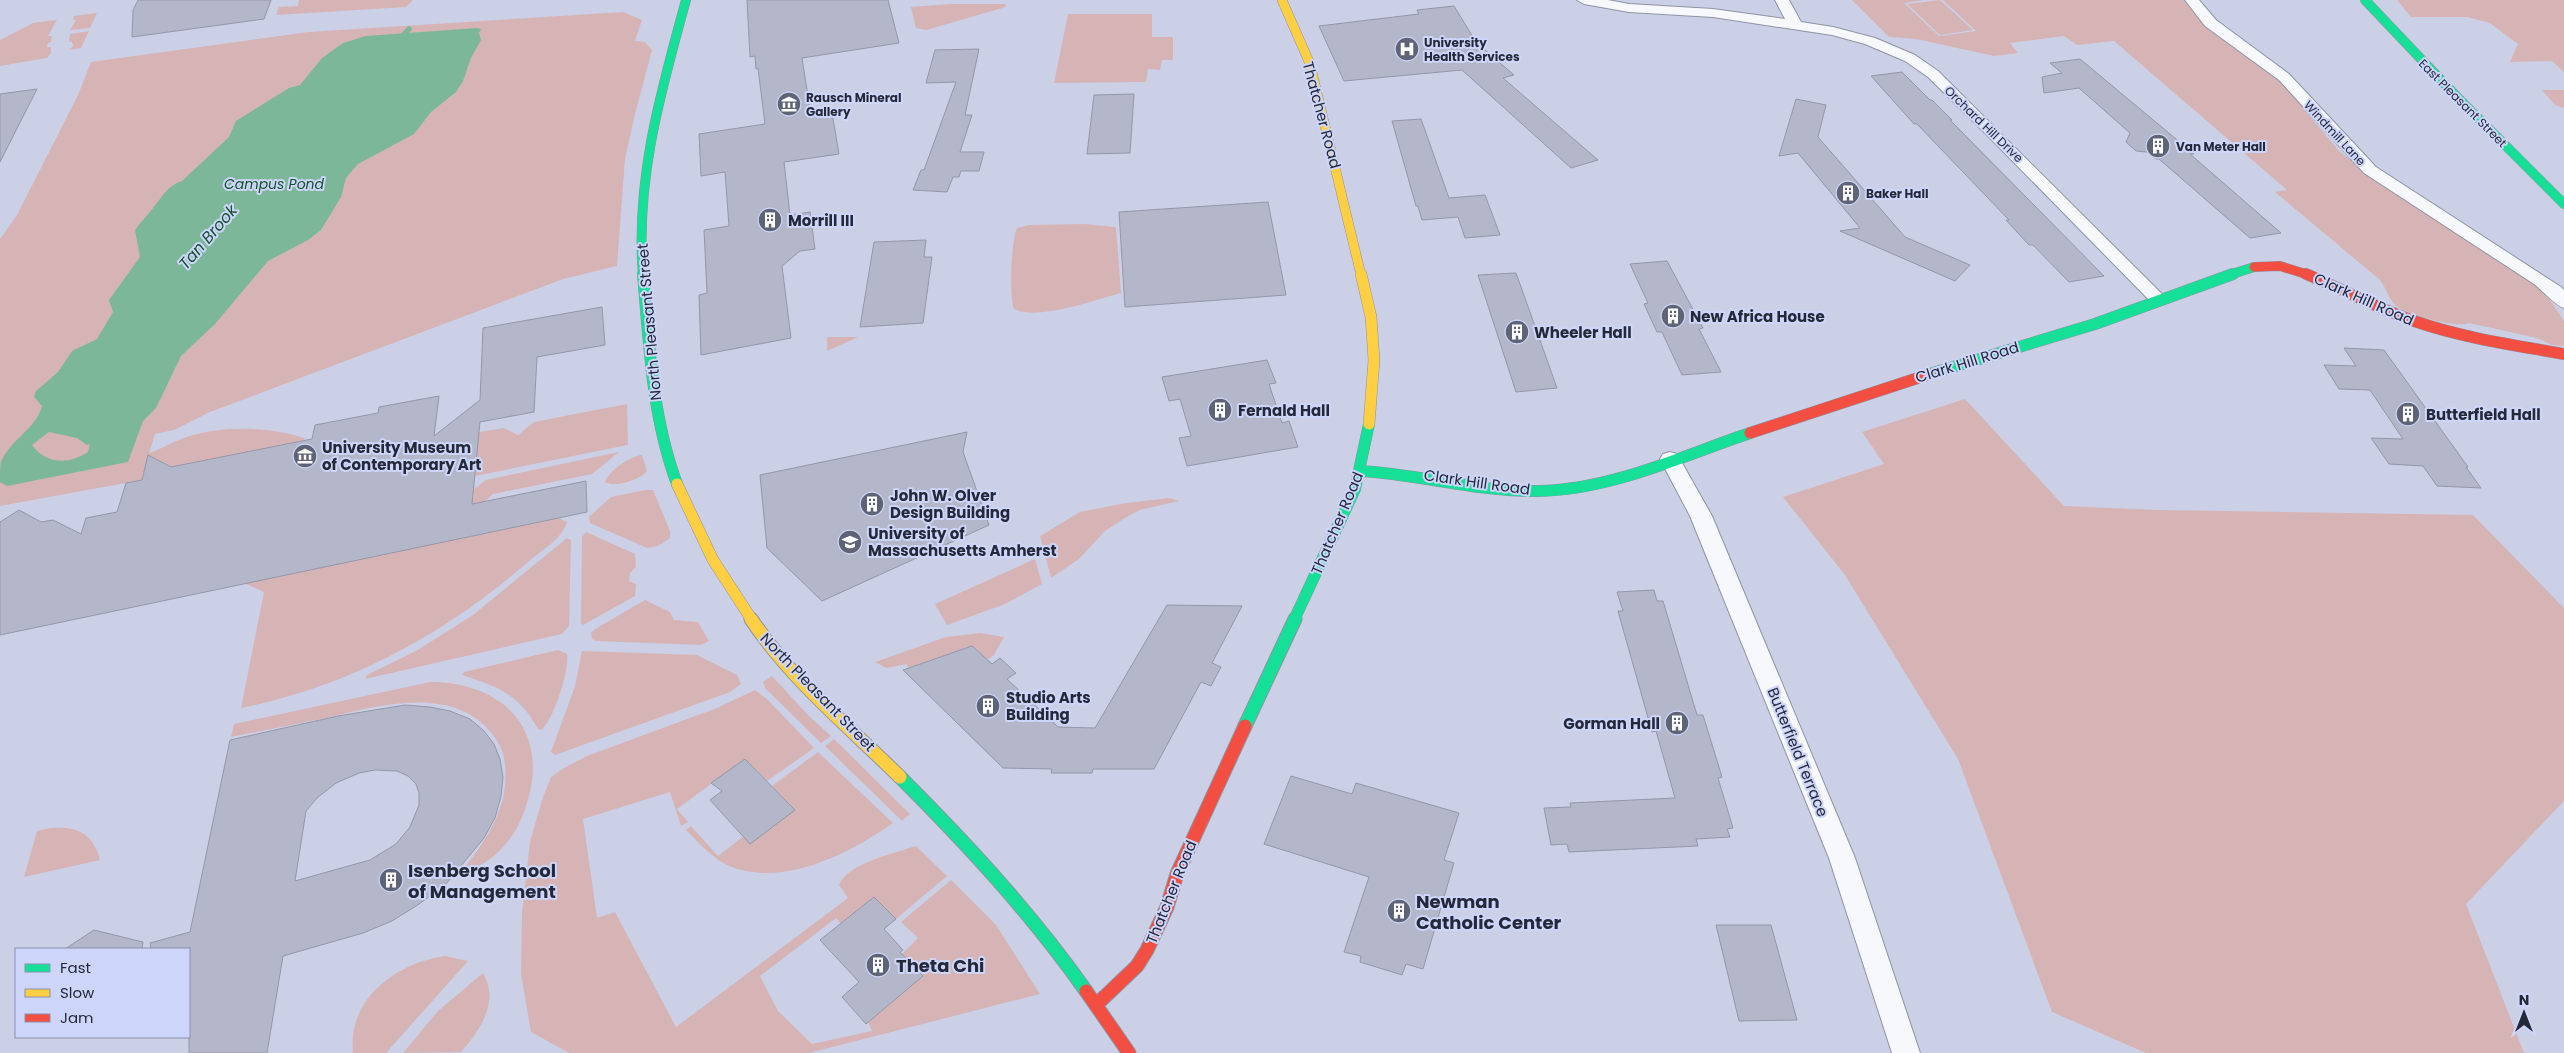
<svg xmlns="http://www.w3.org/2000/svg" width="2564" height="1053" viewBox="0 0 2564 1053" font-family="Poppins,sans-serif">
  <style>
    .green { fill: #d6b4b6 }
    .water { fill: #7db799; fill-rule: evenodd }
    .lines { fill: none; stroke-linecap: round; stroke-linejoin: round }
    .stream { stroke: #7db799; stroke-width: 5.5 }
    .building { fill: #b3b7c9; stroke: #9397a9; fill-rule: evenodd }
    .street-casing { stroke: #8f93a4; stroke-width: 2 }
    .fast-far2-casing { stroke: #8f93a4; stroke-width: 10 }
    .fast-far1-casing { stroke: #8f93a4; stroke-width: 12 }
    .fast-casing { stroke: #8f93a4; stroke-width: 15 }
    .slow-far2-casing { stroke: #8f93a4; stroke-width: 10 }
    .slow-far1-casing { stroke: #8f93a4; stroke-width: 12 }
    .slow-casing { stroke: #8f93a4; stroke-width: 15 }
    .jam-far2-casing { stroke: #8f93a4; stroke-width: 10 }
    .jam-far1-casing { stroke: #8f93a4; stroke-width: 12 }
    .jam-casing { stroke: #8f93a4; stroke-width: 15 }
    .street { fill: #f7f8fb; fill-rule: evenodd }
    .fast-far2 { stroke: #16e098; stroke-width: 9 }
    .fast-far1 { stroke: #16e098; stroke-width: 11 }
    .fast { stroke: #16e098; stroke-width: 13 }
    .slow-far2 { stroke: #ffcf43; stroke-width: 9 }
    .slow-far1 { stroke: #ffcf43; stroke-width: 11 }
    .slow { stroke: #ffcf43; stroke-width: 13 }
    .jam-far2 { stroke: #f24e42; stroke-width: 9 }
    .jam-far1 { stroke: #f24e42; stroke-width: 11 }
    .jam { stroke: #f24e42; stroke-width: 13 }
    .labels { text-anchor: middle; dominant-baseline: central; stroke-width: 4; stroke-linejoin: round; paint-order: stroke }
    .far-poi-label { font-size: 12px; font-weight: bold; fill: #242839; stroke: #cdd6fa; text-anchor: start }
    .far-street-label { font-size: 12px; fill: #242839; stroke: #cdd6fa }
    .far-water-label { font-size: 14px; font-style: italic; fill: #124f2c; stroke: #cdd6fa }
    .street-label { font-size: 15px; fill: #242839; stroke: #cdd6fa }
    .poi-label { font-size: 15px; font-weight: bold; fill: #242839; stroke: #cdd6fa; text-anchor: start }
    .water-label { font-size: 16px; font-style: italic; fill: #124f2c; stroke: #cdd6fa }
    .near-poi-label { font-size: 18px; font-weight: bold; fill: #242839; stroke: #cdd6fa; text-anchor: start }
  </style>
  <rect width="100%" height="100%" fill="#cbd0e7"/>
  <path class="green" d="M299,0H413L406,7L276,15L279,7L298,6Z
    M1852,0H1924L1904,3L1939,36L1976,31L1943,0H2185L2202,21L2273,72L2340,152L2386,186L2434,215L2544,291L2564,321V346L2552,345L2537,338L2469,323C2458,329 2402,314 2394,304C2388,297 2386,288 2380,280L2275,192L2287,190L2114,41L2077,45L2064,36L2010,43L2018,53L1994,56L1916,39L1889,37Z
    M1940,0L1973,30L1940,35L1907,4Z
    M2397,0H2564V72L2552,61L2510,62L2518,44L2490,23L2467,17H2411Z
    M949,4H1005L1006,7L926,30L916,28L911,7Z
    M623,12L642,20L635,41L645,42L652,50L635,114L625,159L617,266L563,279L210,412L174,430L155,434L149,453C160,450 170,443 181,439C218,425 267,426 304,438L305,441L171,467L153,458H148L142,480L0,506V239L17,215L78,95L91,62L308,32Z
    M97,13L90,28L70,30L76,20H73L74,16Z
    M1068,14H1152V37H1173V60H1162L1160,70L1148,69L1146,82L1054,83Z
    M57,20L48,36H52L51,42L48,43L47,47H51V53L47,58L0,66V40L33,23Z
    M89,31L81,48L69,50L73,46L72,42H69L70,34Z
    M2542,90H2564V108L2555,105Z
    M1084,224L1116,227L1121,293C1094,300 1038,321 1014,309C1009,295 1011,242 1017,228L1029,225Z
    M827,337H858L827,351Z
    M1965,399L2064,506L2158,510L2473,515L2564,608V801L2466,904L2524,1053H2146L2052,1012L1958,759L1845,575L1783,497L1884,464L1862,432Z
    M627,404L628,445L475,476L479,432L504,428L518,435L534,422Z
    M619,452L592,474L493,494L484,502L472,504L473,490L486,480Z
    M642,455L647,471C640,480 615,488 605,482C609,471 630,456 642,455Z
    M645,490H653L670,531V538L658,546L647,548L590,523L589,517L611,497Z
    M1170,498L1179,501L1140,510L1125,518L1105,531L1079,559L1051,578L1040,536L1080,512L1126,503Z
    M559,518L567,522C563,538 541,551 528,562C445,634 350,686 241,708L264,592L244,583Z
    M586,532L635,554L636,567L630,573L629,581L636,584L635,596L583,625L581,623L582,537Z
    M567,538L571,540L569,626L562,634L365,679L367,675L416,651L473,615Z
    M1035,559L1042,584L1005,604L947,625L935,604Z
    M645,600L670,612L674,620L698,622L709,641L701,645L596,641L592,639L591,633L595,629Z
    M981,633L1004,637L994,655L987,660L972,646L908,668L907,664L886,668L875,662L946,637Z
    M558,650L567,654C570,669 553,722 541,730L538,729C518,693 498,687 462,675L464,672Z
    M582,651L697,655L737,675L741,684L730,692L555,755L551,752L575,686Z
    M772,676L809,716L831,736L821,743L765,688L763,682Z
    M430,682C503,682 550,730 527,803C517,838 494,864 459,874C487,841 512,804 504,758C502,746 494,735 485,726C442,685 371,708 321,719C291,725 261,731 231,737L234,724Z
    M755,690L767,699L814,748L767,781L745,759L677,809L688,822L681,826L670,792L583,819L597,918L615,912L676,1027L848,898L839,885C848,863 895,853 916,846L947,876L896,919L874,897L841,924L836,918L760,976L778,1011L812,1044L872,1031L868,1022L923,976L902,954L918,938L901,922L951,880L996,925L1040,994L809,1053H569L531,1032L521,974L522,912L530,842L543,797L551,777L564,768L587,756L717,708Z
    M834,739L910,814L902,821L825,746Z
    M818,752L893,823C849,854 781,889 727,865C711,857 698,842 686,830L691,826L718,856L744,836L795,810L772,786Z
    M50,828C76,826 93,832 100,860L24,877L37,831Z
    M445,956L468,961L386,1053H353C347,999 396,963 445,956Z
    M483,973C500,1001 480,1031 461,1052L403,1053L438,1011Z"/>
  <path class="water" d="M477,28L481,29L479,33L481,40L471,58L463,81L456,92L431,112L414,134L358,164L346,178L341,197L321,230L308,240L268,261L215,324L181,356L156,408L143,421L128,462L7,486L0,482C0,476 0,467 1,462C9,441 36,429 42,406L34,397L36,391L58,372L72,351L97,339L113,312L109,300L140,257L135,230C141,221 147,216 153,208C163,196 167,186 182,181L229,137L236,121L289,88L300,85L322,58L343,43L366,36ZM49,432L77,438L87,445L90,444L88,452C68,465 46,464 32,445Z"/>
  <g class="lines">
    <path class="stream" d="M399,40L409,29"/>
  </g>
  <path class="building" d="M138,0H271L264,19L132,37L133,10Z
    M747,0H888L899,43L802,58L811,116L832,113L839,154L784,162L790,215L810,212L815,249L800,251L782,266L791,338L701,355L699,295L707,293L704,230L729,226L725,172L701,176L699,134L765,124L758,68L756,69L755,56L750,57Z
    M1454,6L1476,42L1514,75L1503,78L1598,160L1571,168L1462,70L1344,81L1319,26L1419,14L1417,10Z
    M979,49L965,115H972L960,152H984L979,171H961L959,177H953L947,192L913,190L921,170H924L956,82L926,83L935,50Z
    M2080,59L2194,154H2190L2281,233L2250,238L2159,159H2156L2147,152L2136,151L2126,142L2130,133L2079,88L2044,93L2042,77L2062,73L2050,63Z
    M1902,72L1930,100H1932L1952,120H1950L2104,276L2069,282L2033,245H2029L2006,220H2009L1917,124H1914L1871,76Z
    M37,89L0,162V94Z
    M1134,94L1130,153L1087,154L1094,95Z
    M1796,99L1826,105L1818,137L1905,237L1970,265L1955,281L1840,231L1860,228L1798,153L1779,156Z
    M1421,119L1449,198L1485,195L1500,235L1465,238L1458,217L1422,220L1418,206H1416L1392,121Z
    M1268,202L1286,295L1125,307L1119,212Z
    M926,240L924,257H932L923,323L860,327L874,242Z
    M1667,261L1703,328L1699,329L1721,372L1682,375L1662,332H1657L1644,304L1648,303L1630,264Z
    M1516,273L1557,388L1516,392L1478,275Z
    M602,307L605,345L537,357L534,412L480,422L472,504L586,481L587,512L0,635V522L19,510L41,522L53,520L81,534L86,518L117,512L126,483L142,480L148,455L171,467L312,439L315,425L378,413L379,407L439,396L434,436L480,400L483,328Z
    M2344,348L2384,350L2468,467H2466L2481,488L2437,486L2423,466L2389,464L2371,438L2403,439L2370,390L2339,389L2324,365L2356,366Z
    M1267,360L1276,383L1269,384L1282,423L1289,421L1298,447L1187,466L1179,438L1191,436L1180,399L1169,401L1162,377Z
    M967,432L963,452L989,525L822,601L767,548L760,475Z
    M1654,590L1657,601H1663L1697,715H1703L1722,777L1718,778L1733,828L1727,829L1730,837L1696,839L1698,846L1569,852L1567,844L1551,845L1544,808L1571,807L1570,803L1675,798L1656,731L1652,732L1618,611H1623L1617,592Z
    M1167,605L1242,606L1212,663L1221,667L1211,686L1201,682L1154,769H1093L1092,773H1051L1052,769L1003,768L903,670L972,646L992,664L1000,658L1016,673L1007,679L1058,727L1095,728Z
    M405,705L430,707L450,711L470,719L484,731L494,744L500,759L503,777L501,796L495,818L484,838L446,884L419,904L392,921L363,933L283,956L267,1053H189V949H151L150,943L190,932L230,740L338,716ZM375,770L397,771L408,776L416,784L419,793V805L410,827L396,844L370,860L295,881L306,811L317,798L336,783L359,773Z
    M745,759L795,810L750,844L710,800L722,791L711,783Z
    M1291,776L1352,794L1356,783L1459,813L1444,860L1454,863L1423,969L1406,964L1402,975L1360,962L1361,956L1344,952L1369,877L1264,844Z
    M874,897L896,919L884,929L903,950L900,952L923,976L866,1024L842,997L859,982L820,940Z
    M1716,925H1771L1797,1020L1739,1021Z
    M94,930L143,942L142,949H65Z"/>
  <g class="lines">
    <g class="street-casing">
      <path id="street" d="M1577,0H1608L1629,4L1713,9L1785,19L1775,0H1789L1801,22L1833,27L1875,38L1915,55L1938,71L2168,300L2165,304H2153L1983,131L1928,77L1905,61L1865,44L1832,35L1713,17L1629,12L1584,4Z
        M2185,0H2199L2216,20L2289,74L2376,167L2561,287L2564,290V308C2555,305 2543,291 2534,284L2364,173L2279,80L2205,26Z
        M1670,452L1677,454L1712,516L1855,858L1920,1053H1892L1829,858L1690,516L1660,459L1663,454Z"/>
    </g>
    <g class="fast-far2-casing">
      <path id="fast-far2" d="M2365,0L2459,99L2564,204
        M643,275C635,180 661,91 686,0
        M2229,275L2254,267"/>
    </g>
    <g class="fast-far1-casing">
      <path id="fast-far1" d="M643,274C649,344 652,417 677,484
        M1930,374L2095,324L2233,274
        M1360,471C1419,474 1478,492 1538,491C1611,490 1682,456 1750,433
        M1294,620L1355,489L1369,424"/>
    </g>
    <g class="fast-casing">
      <path id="fast" d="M1245,726L1295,619
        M900,777C967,844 1031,913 1086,991"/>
    </g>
    <g class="slow-far2-casing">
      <path id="slow-far2" d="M1282,0L1310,64L1361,275"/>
    </g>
    <g class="slow-far1-casing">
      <path id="slow-far1" d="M1361,274L1371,317L1374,360L1369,424
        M677,484L713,560L752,620"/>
    </g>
    <g class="slow-casing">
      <path id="slow" d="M751,619C790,678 849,727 900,777"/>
    </g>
    <g class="jam-far2-casing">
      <path id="jam-far2" d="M2254,267L2280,266L2309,275"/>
    </g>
    <g class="jam-far1-casing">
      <path id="jam-far1" d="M2306,274C2342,289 2377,308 2414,321C2463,338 2514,345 2564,354
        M1750,433L1930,374"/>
    </g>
    <g class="jam-casing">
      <path id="jam" d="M1086,991L1129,1053
        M1096,1005L1137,966L1147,950L1167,907L1177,874L1245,726"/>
    </g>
    <use href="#street" class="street"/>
    <use href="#fast-far2" class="fast-far2"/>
    <use href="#fast-far1" class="fast-far1"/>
    <use href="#fast" class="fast"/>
    <use href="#slow-far2" class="slow-far2"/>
    <use href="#slow-far1" class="slow-far1"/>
    <use href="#slow" class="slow"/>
    <use href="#jam-far2" class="jam-far2"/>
    <use href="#jam-far1" class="jam-far1"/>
    <use href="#jam" class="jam"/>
  </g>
  <defs>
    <g id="hospital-disc" transform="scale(1.25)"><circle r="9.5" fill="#5e6376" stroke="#cdd6fa"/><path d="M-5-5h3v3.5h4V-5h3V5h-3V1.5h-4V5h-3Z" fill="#fff"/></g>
    <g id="museum-disc" transform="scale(1.25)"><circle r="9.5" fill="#5e6376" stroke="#cdd6fa"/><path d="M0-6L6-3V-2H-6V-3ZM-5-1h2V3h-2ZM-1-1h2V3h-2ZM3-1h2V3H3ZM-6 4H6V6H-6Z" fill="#fff"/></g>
    <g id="building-disc" transform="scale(1.25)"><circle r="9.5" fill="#5e6376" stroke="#cdd6fa"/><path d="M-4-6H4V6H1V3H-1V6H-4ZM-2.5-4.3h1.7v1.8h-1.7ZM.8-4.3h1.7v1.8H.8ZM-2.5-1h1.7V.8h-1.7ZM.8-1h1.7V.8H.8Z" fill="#fff"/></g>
    <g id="university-disc" transform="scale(1.25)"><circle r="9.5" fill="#5e6376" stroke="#cdd6fa"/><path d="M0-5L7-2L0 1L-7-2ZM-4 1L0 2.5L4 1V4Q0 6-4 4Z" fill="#fff"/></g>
  </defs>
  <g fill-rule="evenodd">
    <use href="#hospital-disc" x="1407" y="49"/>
    <use href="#museum-disc" x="789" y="104"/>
    <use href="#building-disc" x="2158" y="146"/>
    <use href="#building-disc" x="1848" y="193"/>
    <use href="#building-disc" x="770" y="220"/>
    <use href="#building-disc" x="1673" y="316"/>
    <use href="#building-disc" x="1517" y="332"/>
    <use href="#building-disc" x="1220" y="410"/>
    <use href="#building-disc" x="2408" y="414"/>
    <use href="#museum-disc" x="305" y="456"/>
    <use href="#building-disc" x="872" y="504"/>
    <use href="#university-disc" x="850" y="542"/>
    <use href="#building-disc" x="988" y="706"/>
    <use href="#building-disc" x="1677" y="723"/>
    <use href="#building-disc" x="391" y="880"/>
    <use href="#building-disc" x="1399" y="911"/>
    <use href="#building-disc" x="878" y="965"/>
  </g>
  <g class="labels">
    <g class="far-poi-label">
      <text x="1424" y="42">University<tspan x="1424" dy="14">Health Services</tspan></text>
      <text x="806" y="97">Rausch Mineral<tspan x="806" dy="14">Gallery</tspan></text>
      <text x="2176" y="146">Van Meter Hall</text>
      <text x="1866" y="193">Baker Hall</text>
    </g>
    <g class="far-street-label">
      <text transform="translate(2463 103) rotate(45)">East Pleasant Street</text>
      <text transform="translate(1984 124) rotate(44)">Orchard Hill Drive</text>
      <text transform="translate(2335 133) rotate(47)">Windmill Lane</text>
    </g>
    <g class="far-water-label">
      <text x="274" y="184">Campus Pond</text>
    </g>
    <g class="street-label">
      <text transform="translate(1322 115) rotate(75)">Thatcher Road</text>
      <text transform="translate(2364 299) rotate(24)">Clark Hill Road</text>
      <text transform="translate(649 322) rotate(-95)">North Pleasant Street</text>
      <text transform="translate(1967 362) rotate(-17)">Clark Hill Road</text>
      <text transform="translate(1477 482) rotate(8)">Clark Hill Road</text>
      <text transform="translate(1337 523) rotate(-67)">Thatcher Road</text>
      <text transform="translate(818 692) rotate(46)">North Pleasant Street</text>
      <text transform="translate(1798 752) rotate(68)">Butterfield Terrace</text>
      <text transform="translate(1171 892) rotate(-68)">Thatcher Road</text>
    </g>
    <g class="poi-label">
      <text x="788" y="220">Morrill III</text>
      <text x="1690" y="316">New Africa House</text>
      <text x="1534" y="332">Wheeler Hall</text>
      <text x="1238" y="410">Fernald Hall</text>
      <text x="2426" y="414">Butterfield Hall</text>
      <text x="322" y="447">University Museum<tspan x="322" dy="17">of Contemporary Art</tspan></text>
      <text x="890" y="495">John W. Olver<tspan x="890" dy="17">Design Building</tspan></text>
      <text x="868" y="533">University of<tspan x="868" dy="17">Massachusetts Amherst</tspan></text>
      <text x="1006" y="697">Studio Arts<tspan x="1006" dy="17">Building</tspan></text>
      <text x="1660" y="723" text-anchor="end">Gorman Hall</text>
    </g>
    <g class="water-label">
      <text transform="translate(208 237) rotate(-49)">Tan Brook</text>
    </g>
    <g class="near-poi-label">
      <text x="408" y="870">Isenberg School<tspan x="408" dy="21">of Management</tspan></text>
      <text x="1416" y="901">Newman<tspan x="1416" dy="21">Catholic Center</tspan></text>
      <text x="896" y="965">Theta Chi</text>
    </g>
  </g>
  <rect x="15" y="948" width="175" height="90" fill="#cdd6fa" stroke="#8990ad"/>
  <rect x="25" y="964" width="25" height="8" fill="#16e098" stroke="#8990ad"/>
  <text x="60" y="973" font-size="15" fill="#242839">Fast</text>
  <rect x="25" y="989" width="25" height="8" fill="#ffcf43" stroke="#8990ad"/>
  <text x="60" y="998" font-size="15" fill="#242839">Slow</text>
  <rect x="25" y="1014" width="25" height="8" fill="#f24e42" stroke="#8990ad"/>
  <text x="60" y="1023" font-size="15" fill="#242839">Jam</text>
  <g transform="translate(2524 1013)" stroke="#cdd6fa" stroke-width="4" paint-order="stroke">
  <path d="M0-4L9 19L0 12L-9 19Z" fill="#242839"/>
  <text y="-8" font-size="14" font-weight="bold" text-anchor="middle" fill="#242839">N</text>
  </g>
</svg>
